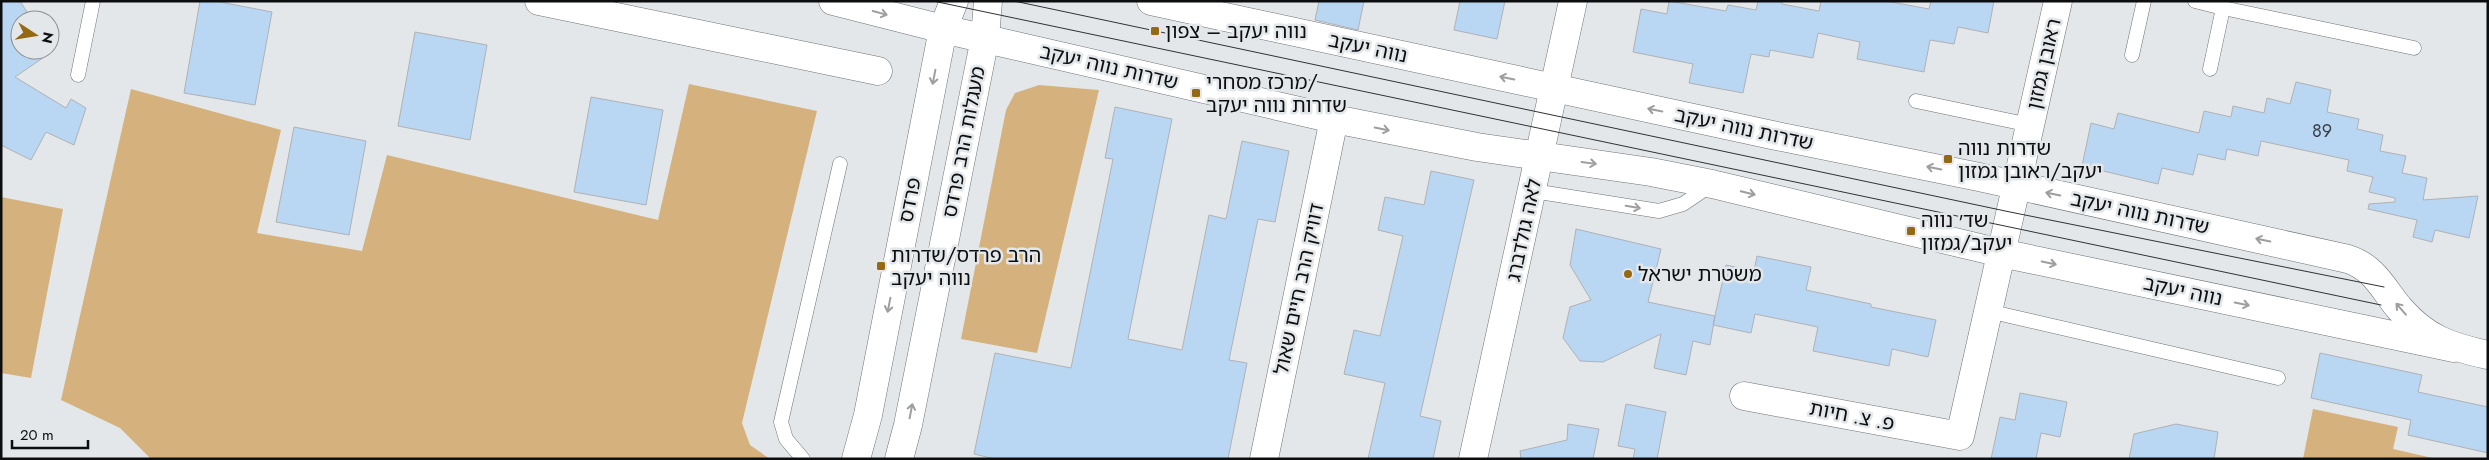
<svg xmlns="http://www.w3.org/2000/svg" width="2489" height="460" viewBox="0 0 2489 460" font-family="Jost,'Noto Sans Hebrew',sans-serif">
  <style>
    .green { fill: #d5b27d }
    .building { fill: #b9d6f3; stroke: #afb2b5 }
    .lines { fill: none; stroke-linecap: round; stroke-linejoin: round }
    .service-casing { stroke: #6f7275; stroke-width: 15 }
    .minor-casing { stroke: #6f7275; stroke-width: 29 }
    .tertiary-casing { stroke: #6f7275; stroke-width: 29 }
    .service { stroke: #fff; stroke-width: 14 }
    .minor { stroke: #fff; stroke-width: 28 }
    .tertiary { stroke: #fff; stroke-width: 28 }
    .tram { stroke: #303234; stroke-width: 1 }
    .oneway { stroke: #9e9e9f }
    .poi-dot { fill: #946814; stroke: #e3e7ea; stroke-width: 2 }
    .labels { text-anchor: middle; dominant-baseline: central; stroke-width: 5; stroke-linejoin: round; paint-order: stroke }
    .number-label { font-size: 18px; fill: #373f48 }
    .poi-label { font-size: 20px; fill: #0c0d0f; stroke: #e3e7ea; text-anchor: start }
    .street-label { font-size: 20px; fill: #0c0d0f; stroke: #e3e7ea }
  </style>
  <rect width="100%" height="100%" fill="#e3e7ea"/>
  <path class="green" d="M689,84L817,111L742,423L750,445L770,459H151L120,428L61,400L131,89L281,130L257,233L362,251L387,155L658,220Z
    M1039,85L1099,90L1037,353L961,339L1006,110L1015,93Z
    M1,197L63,209L31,378L1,373Z
    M2313,409L2398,427L2393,449L2437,459H2303Z"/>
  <path class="building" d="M1,1H20L32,20H20V50H50V46L53,51L15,77L66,108L71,99L86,108L74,145L46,132L31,160L1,145Z
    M200,1H215L272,12L255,105L184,93Z
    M1319,1H1364L1358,30L1315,20Z
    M1460,1H1505L1497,39L1454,30Z
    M1669,1L1726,11L1728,5L1756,10L1758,1H1782V4L1819,11L1821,1H1886L1929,9L1931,1H1994L1988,33L1958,27L1954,44L1930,40L1924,72L1857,59L1860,42L1818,33L1813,58L1770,50L1769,57L1751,54L1743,93L1689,83L1693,64L1633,52L1641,9L1667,14Z
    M415,32L487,45L470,140L398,126Z
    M2296,82L2331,90L2327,112L2359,119L2357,129L2383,135L2380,151L2406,156L2402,173L2427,178L2423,200L2478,196L2469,238L2435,230L2432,242L2413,237L2417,220L2368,209L2369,204L2395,202V198L2369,192L2373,177L2347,171L2349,160L2261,141L2258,156L2227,149L2225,160L2198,154L2193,175L2162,168L2158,184L2082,166L2091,123L2114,129L2118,113L2199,133L2204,111L2231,117L2233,106L2264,113L2267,98L2290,104Z
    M591,97L663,110L646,205L574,192Z
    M1115,107L1172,119L1128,339L1182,350L1209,215L1226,219L1242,141L1289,151L1275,222L1258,219L1229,360L1247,363L1228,459H995L974,454L995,353L1071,368L1113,159L1105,158Z
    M294,127L366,141L349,235L276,222Z
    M1431,171L1474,180L1420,416L1441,421L1433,459H1368L1385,383L1344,374L1354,330L1380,336L1403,236L1378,230L1385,197L1424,205Z
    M1576,229L1661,249L1648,302L1715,316L1710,345L1693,341L1686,375L1654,368L1661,334L1603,362L1580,361L1563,338L1570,307L1591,300L1570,265Z
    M1757,256L1811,267L1806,290L1871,304V307L1936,320L1928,357L1892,349L1889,366L1813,351L1818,327L1755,314L1751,333L1713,325L1726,265L1754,271Z
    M2320,353L2422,375L2418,392L2488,407V453L2408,435L2411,420L2311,398Z
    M2020,393L2067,402L2060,437L2041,433L2036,459H1991L2000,417L2015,420Z
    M1626,404L1666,412L1657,459H1633L1635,449L1618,446Z
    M1568,424L1599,429L1593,459H1521L1520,451L1567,440Z
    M2176,424L2218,432L2214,459H2129L2134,434Z"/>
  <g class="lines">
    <g class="service-casing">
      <path id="service" d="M2195,1L2223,8L2210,69
        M2223,8L2414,48
        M2132,55L2144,1
        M78,75L93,1
        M1916,101L2030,125
        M1533,191L1659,211L1683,204L1711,185
        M1988,311L2278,378
        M803,459L786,439L781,422L840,164"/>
    </g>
    <g class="minor-casing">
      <path id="minor" d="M539,1L878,71
        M1744,396L1960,436L2058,1
        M1264,459L1334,119
        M1473,459L1573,1"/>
    </g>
    <g class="tertiary-casing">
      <path id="tertiary" d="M833,1L943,29L1334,119L1477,147L1651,172L1712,184L2001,253L2454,348
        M1151,1L1772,135L1979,177L2348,259C2375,268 2383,289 2400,309C2426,339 2451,347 2488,355
        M856,459L868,415L943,29L954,1
        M899,459L908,425L985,38L988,1"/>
    </g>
    <use href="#service" class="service"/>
    <use href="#minor" class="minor"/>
    <use href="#tertiary" class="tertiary"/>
    <path class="tram" d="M933,1L2381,305
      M1014,1L2010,212L2384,287"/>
  </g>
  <defs><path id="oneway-shaft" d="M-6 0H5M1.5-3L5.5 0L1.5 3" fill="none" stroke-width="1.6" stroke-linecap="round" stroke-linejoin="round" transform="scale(1.25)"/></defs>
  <g class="oneway">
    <use href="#oneway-shaft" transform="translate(880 13) rotate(15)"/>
    <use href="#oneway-shaft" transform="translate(934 77) rotate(101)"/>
    <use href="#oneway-shaft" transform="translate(1507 78) rotate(-168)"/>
    <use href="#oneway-shaft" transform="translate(1655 110) rotate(-168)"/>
    <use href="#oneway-shaft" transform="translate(1382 129) rotate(11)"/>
    <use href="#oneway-shaft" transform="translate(1589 163) rotate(8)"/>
    <use href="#oneway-shaft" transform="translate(1934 168) rotate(-169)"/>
    <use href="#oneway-shaft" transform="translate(1748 193) rotate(14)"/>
    <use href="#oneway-shaft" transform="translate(2053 194) rotate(-168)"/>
    <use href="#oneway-shaft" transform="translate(1633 207) rotate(10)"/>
    <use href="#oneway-shaft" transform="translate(2263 240) rotate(-168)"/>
    <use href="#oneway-shaft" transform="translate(2049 263) rotate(12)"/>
    <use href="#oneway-shaft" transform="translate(2242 304) rotate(12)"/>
    <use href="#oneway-shaft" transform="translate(889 305) rotate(101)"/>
    <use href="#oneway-shaft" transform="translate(2401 309) rotate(-131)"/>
    <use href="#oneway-shaft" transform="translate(911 411) rotate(-79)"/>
  </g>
  <g class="poi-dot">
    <rect x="1150" y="26" width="10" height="10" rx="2.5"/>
    <rect x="1191" y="88" width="10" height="10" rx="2.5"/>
    <rect x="1943" y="154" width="10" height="10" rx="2.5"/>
    <rect x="1906" y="226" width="10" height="10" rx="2.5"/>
    <rect x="876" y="261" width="10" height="10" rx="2.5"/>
    <circle cx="1628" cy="274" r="5"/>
  </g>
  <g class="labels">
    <g class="number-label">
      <text x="2322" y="131">89</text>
    </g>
    <g class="poi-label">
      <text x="1165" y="31">נווה יעקב – צפון</text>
      <text x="1206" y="82">מרכז מסחרי/<tspan x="1206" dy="23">שדרות נווה יעקב</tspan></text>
      <text x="1958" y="148">שדרות נווה<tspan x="1958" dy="23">יעקב/ראובן גמזון</tspan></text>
      <text x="1921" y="220">שד׳ נווה<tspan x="1921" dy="23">יעקב/גמזון</tspan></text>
      <text x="891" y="255">הרב פרדס/שדרות<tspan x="891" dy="23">נווה יעקב</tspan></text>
      <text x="1638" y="274">משטרת ישראל</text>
    </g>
    <g class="street-label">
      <text transform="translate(1368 48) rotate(12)">נווה יעקב</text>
      <text transform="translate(2044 64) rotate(-77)">ראובן גמזון</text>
      <text transform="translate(1109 67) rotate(13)">שדרות נווה יעקב</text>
      <text transform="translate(1744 129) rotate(12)">שדרות נווה יעקב</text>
      <text transform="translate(964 142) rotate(-79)">מעגלות הרב פרדס</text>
      <text transform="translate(910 200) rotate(-79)">פרדס</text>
      <text transform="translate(2140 213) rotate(12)">שדרות נווה יעקב</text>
      <text transform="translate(1524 230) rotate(-78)">לאה גולדברג</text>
      <text transform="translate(1299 289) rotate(-78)">דוויק הרב חיים שאול</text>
      <text transform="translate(2183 291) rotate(12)">נווה יעקב</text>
      <text transform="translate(1852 416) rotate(11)">פ. צ. חיות</text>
    </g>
  </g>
  <rect width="2489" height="460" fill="none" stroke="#0c0d0f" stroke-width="5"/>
  <g transform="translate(35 35) rotate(102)"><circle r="24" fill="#e3e7ea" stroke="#8d9092"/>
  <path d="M0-4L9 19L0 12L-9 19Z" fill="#946814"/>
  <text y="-8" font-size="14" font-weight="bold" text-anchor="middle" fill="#0c0d0f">N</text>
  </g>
  <path d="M12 440v8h76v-8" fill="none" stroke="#0c0d0f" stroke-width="2.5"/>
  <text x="20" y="440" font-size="15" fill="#0c0d0f" stroke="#e3e7ea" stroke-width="4" paint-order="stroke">20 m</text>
</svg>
